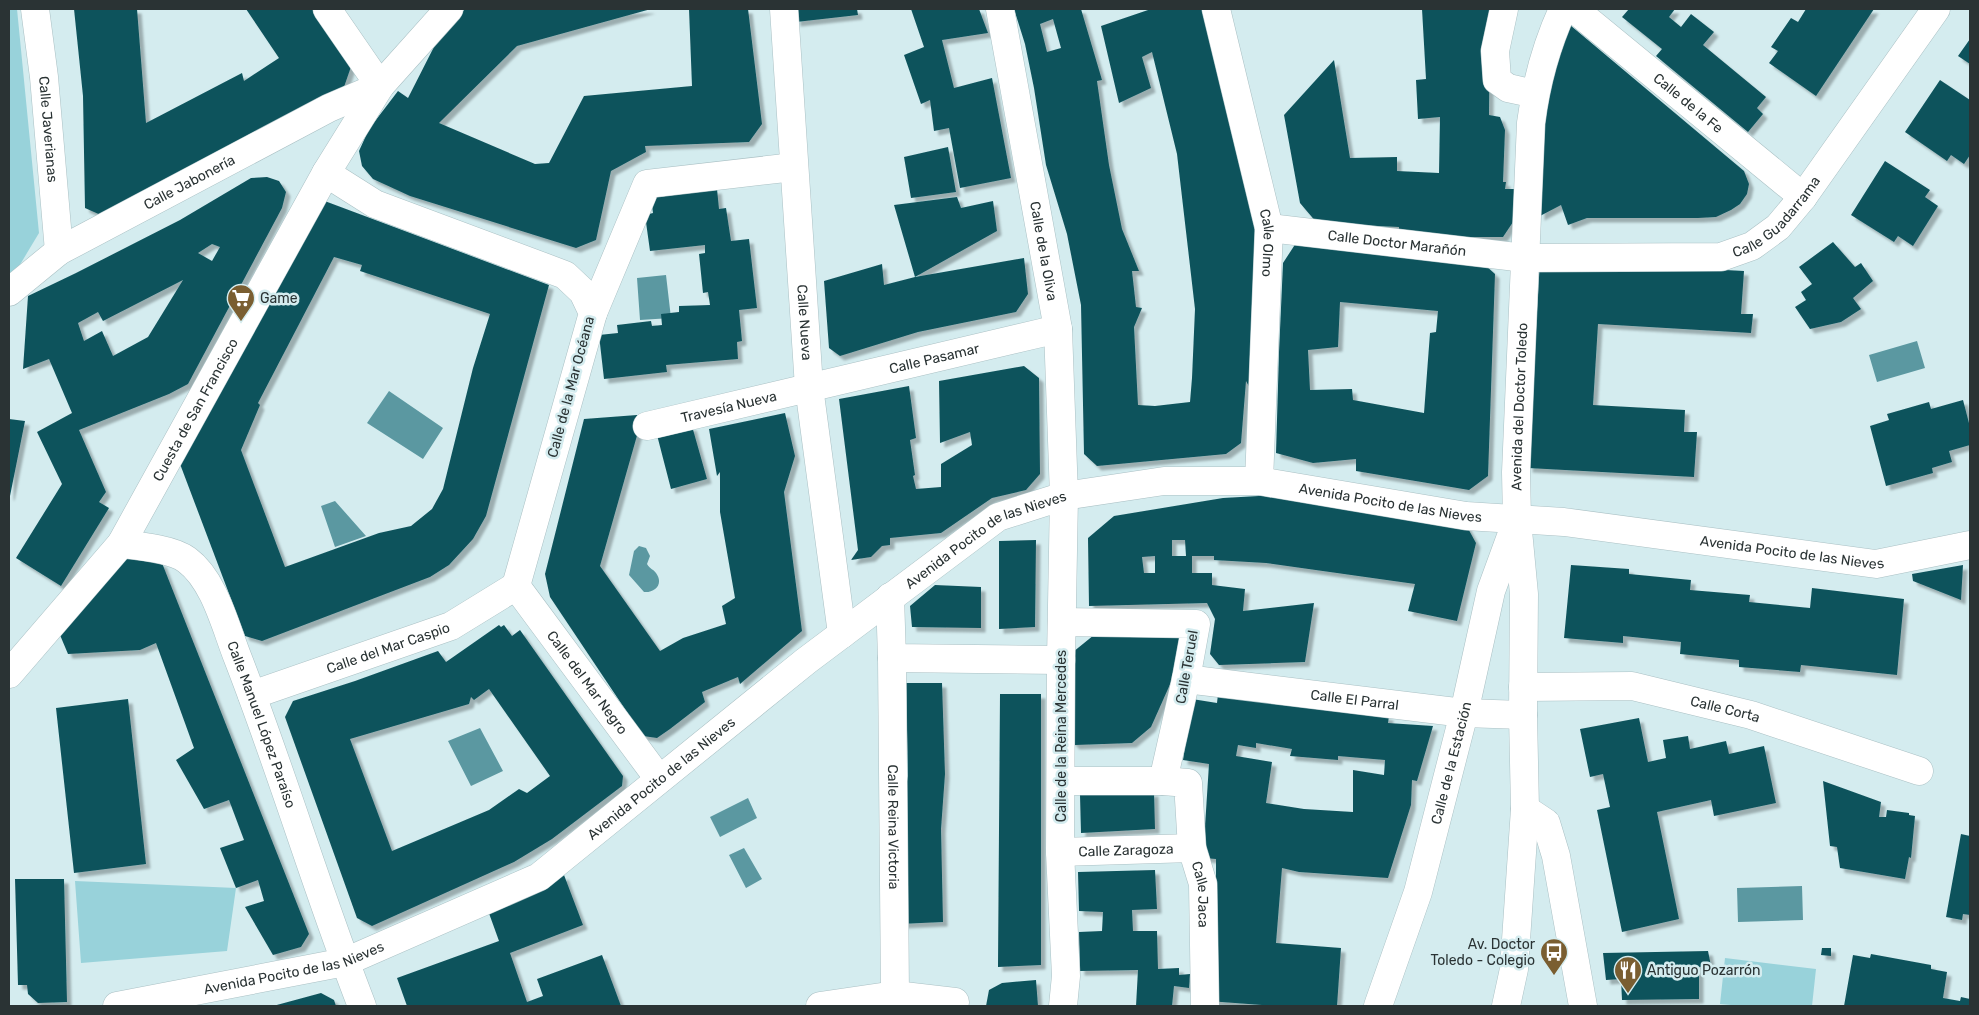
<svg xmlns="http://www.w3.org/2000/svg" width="1979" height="1015" viewBox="0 0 1979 1015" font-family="Rubik,sans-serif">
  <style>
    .green { fill: #98d2da }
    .water { fill: #5b98a1 }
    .building { fill: #0e535c; fill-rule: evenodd; filter: url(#shadow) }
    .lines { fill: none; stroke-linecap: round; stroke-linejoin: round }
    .minor-casing { stroke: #aac0c4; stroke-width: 29 }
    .minor { stroke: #fff; stroke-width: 28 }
    .labels { text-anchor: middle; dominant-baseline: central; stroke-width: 5; stroke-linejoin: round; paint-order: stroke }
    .street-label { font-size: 14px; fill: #2a3334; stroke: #d4ecef }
    .poi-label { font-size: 14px; fill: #2a3334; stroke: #d4ecef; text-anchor: start }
  </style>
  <defs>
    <filter id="shadow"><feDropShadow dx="4.5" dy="4.5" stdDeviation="1" flood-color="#0004"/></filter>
  </defs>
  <rect width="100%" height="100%" fill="#d4ecef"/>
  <path class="green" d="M9,9H17L39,233L9,283Z
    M75,881L236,888L227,951L81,963Z
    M1725,958L1816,969L1812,1006H1742L1720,1004Z"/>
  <path class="water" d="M666,275L671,318L640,320L637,278Z
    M1917,341L1925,368L1877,382L1869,355Z
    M389,391L443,428L423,459L367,423Z
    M335,501L366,536L335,547L321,506Z
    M639,546L646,548L650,556L647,564C650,569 653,569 656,573C664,584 655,593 644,592L629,575L634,551Z
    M480,728L503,771L471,786L448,741Z
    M748,798L757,818L720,837L710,817Z
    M744,848L762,879L746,888L729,855Z
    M1802,886L1803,920L1738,922L1737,888Z"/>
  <path class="building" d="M74,9H137L146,123L242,73L244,81L279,58L246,9H319L354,58L344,87L103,216L85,208L83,96Z
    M465,9H651L517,46L439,123L535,164L549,163L584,96L692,86L689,9H748L762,124L749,142L645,146L646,152L611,171L596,240L576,248L410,196L373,179L362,166L359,151L369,129L398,91L408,98L438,39Z
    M795,9H857L858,15L796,22Z
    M911,9H979L988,33L942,40L954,88L992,78L1011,178L960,188L949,128L934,131L930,100L921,104L904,55L924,47Z
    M1014,9H1081L1102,80L1097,81L1109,165L1122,229L1139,271H1132L1136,307L1142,308L1134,327L1138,405L1155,406L1190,402L1192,378L1195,309L1177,154L1152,52L1142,57L1151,88L1119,103L1101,26L1151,9H1213L1264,269L1253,394L1246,381L1241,443L1226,454L1097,466L1084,454L1081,305L1067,234L1046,165L1034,88L1025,44ZM1053,19L1061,48L1047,52L1040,24Z
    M1422,9H1490L1489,115L1500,117L1505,130L1503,182H1506L1505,189H1520L1517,216L1503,237H1399V227L1317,223L1300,203L1284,115L1334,60L1350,158L1397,157V171L1439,173L1440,117L1418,119L1416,80L1426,79Z
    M1629,9H1675L1669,17L1681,27L1691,14L1714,32L1703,45L1766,97L1757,108L1763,114L1748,132L1656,56L1662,49L1622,17Z
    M1806,9H1874L1816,96L1769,63L1778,51L1771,47L1791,18L1798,22Z
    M1570,25L1744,171L1749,184L1747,194L1740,204L1731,210L1716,217L1698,218H1587L1568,225L1561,205L1540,216V120L1560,30Z
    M1970,39V64L1958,56Z
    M1940,80L1970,100V155L1964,164L1951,155L1947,161L1905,132Z
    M948,147L956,192L911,198L904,157Z
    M1885,161L1930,190L1925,197L1938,206L1913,246L1898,236L1894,242L1851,215Z
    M267,177L279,181L286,192L282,208L188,384L169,394L79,430L106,492L99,502L109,508L61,586L16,558L62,484L37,432L72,413L49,359L23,369L28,296L76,273L180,220L251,178ZM212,244L220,247L212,261L198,253ZM183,280L148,337L113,356L102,331L84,341L78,323L98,312L103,321Z
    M717,189L719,209L726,208L731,241L749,239L757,308L739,310L742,341L737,342L738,359L666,365L667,372L604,379L599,335L618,333L617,325L651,321L652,326L662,325L661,314L679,312V306L710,305L708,292L703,293L699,254L705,253V245L650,251L645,215L653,213L651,198Z
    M957,197L961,208L993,201L997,231L915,277L1024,258L1028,294L1016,312L918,332L840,356L829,348L824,281L882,264L884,285L915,277L894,205Z
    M322,200L549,285L486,516L473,539L449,565L430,577L262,641L245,636L177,456ZM334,257L362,265L360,271L490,314L473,368L443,489L432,509L411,526L379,533L285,567L241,450L260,405L258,403Z
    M1833,242L1855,267L1861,263L1873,281L1853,298L1861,309L1841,322L1810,329L1795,307L1806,300L1801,292L1812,284L1799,267Z
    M1296,243L1476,257L1495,274L1488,476L1469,490L1356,471V459L1313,463L1276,453L1279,352L1283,263ZM1340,302L1438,311L1436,332L1430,333L1424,413L1353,400L1352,389L1310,390L1308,350L1338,347Z
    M1540,260L1744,271L1741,314H1753L1751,333L1598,324L1593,405L1685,410L1684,432H1697L1694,477L1528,468Z
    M1024,366L1039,378L1040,474L1026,490L992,498L941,533L890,538V545L882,546L871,557L851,560L858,550L839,399L909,386L916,438L910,440L915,475L913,476L916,489L941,487V464L972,445L970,432L940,443L939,381Z
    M1963,400L1970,427V445L1949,451L1952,462L1932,468L1933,473L1886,486L1870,426L1889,420L1887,414L1929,402L1931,409Z
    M785,413L795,456L784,492L802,631L740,684L738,677L702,692L705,702L670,729L657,738L643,736L550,597L545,574L584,419L637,415L640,425L600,566L660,651L683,638L726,624L722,606L735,598L720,512V472L717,476L709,429Z
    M9,419L25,421L10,496H9Z
    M692,426L707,479L671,489L657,435Z
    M1278,495L1465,523L1476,543L1457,621L1408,611L1415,584L1266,563L1214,560V556H1192V573H1212V585L1245,589L1243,611L1314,603L1305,662L1219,665L1210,654L1215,619L1207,603L1089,606L1088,538L1114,516L1223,498ZM1172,540H1185L1186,556H1172ZM1155,556V573H1144L1142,557Z
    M1036,540L1035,627L999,629V541Z
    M134,555L162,563L309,934L301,947L273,955L245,907L264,901L258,880L236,888L220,848L244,840L229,800L204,809L176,760L194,748L156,643L140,650L68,654L60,635L118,563Z
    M1571,565L1629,569V574L1691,580L1690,590L1750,595L1749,602L1810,608L1812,588L1904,599L1897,675L1801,665L1800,672L1739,667V660L1680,654L1681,642L1623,636V643L1564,638Z
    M1963,565L1961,600L1913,581L1912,574Z
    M935,585L981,587V628L912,627L910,606Z
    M499,625L501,627L504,625L512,636L520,630L623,776L622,786L552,839L514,862L372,926L357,918L285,717L293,701L355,681L438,651L446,662ZM489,689L550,776L527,793L519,789L489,810L392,851L350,739L469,704L471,697L474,700Z
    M1180,633L1188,644L1151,727L1132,743L1075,745L1063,732L1073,652L1094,635Z
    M906,683H942L945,774L941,829L943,922L899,924L898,833L908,776Z
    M1000,694H1041V965L998,967Z
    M1218,694L1389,716L1388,723L1433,726L1417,781L1412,780L1411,805L1388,878L1299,872L1282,868L1276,943L1341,948L1337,1006H1274L1208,1001L1216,900V859L1203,858L1209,764L1183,760L1192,699L1217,703ZM1256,743L1292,749L1290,756L1338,760V756L1385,760L1384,775L1353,770V812L1304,809L1266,803L1272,762L1236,756L1238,745L1256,748Z
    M128,699L146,864L74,873L56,708Z
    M1639,718L1648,762L1666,758L1663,740L1688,736L1690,749L1726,741L1729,754L1764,746L1776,803L1714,816L1711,800L1657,812L1679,919L1622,932L1597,810L1610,807L1603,774L1590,777L1580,729Z
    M1823,781L1881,802L1879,817H1886L1887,810L1909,813V815L1915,816L1911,858L1909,857L1905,879L1840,868L1837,847L1830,846Z
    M1154,792L1155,829L1081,833L1080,795Z
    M1961,834L1970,836V915L1963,914L1962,920L1946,917Z
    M1155,870L1157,909L1132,910L1133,931H1157L1158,969L1179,968V975L1190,974L1189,988L1174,986L1172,1006H1136L1138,970L1080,971L1079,932L1102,931L1103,912L1079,911L1078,872Z
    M564,875L583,925L510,953L527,1002L543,996L537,979L602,955L621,1006H407L397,978L499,941L486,905Z
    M15,879H64L67,1002L38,1003L28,994L27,985H18Z
    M1822,948H1831V956L1821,955Z
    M1708,951L1711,966L1699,967V999L1622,1000L1621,979L1606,980L1603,953Z
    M1871,954L1931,965V969L1947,972L1943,998L1960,1001L1961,997L1970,999V1006H1844L1853,955L1870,958Z
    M1036,980L1038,1006H986L989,990L1002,983Z
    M321,993L334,1000L336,1006H273Z"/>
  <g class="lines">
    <g class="minor-casing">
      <g id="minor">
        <path id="s1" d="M35,9L44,77L59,251"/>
        <path id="s2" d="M784,9L809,387L842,634"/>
        <path id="s3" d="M1000,9L1058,329L1064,496L1061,660L1060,852L1066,976L1063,1006"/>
        <path id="s4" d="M1216,9L1269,228L1259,481"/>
        <path d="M1504,9L1495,51L1497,80L1508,88L1535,94"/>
        <path id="s5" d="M1574,9L1803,197"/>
        <path d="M326,173L375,204L565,275L583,292L593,313L516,586"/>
        <path id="s6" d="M1269,228L1525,258L1721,257L1752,246L1778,227L1803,197L1936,9"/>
        <path id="s7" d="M9,292L59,251L329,108L380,86L327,9"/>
        <path d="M593,313L647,184L794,167"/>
        <path id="s8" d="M647,426L1058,329"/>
        <path id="s9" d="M121,544C139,546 173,549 187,560C214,580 225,625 237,656C282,771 317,891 362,1006"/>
        <path id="s10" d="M516,586L659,779"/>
        <path d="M890,597L892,658L1061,660"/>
        <path d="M1062,622L1196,624L1186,679L1163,781"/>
        <path id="s11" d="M892,658L895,995"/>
        <path id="s12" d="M9,674L121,544L326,173L380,86L449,9"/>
        <path id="s13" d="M1186,679L1464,713L1523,715"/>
        <path id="s14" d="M1523,687L1632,686L1751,715L1919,771"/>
        <path id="s15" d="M252,695L451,626L516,586"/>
        <path id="s16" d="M1061,781H1163L1188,783L1192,848L1203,884L1205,1006"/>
        <path d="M1525,809L1546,823L1556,856L1583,1006"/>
        <path id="s17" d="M1060,852L1192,848"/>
        <path id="s18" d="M117,1006L345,962L539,877L806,661L998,517L1064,496L1164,481H1259L1466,516L1564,522L1876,564L1970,545"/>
        <path d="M820,1006L895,995L955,1002"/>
        <path id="s19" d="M1378,1006L1418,892L1464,713L1491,591L1514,528"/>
        <path id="s20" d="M1506,1006L1514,969L1525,809L1523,715L1524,594L1517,520L1516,472L1531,123C1536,83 1546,46 1563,9"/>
      </g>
    </g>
    <use href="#minor" class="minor"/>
  </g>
  <defs>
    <g id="supermarket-pin" transform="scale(1.4375)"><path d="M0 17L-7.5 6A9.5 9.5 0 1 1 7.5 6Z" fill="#7a5e31" stroke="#d4ecef"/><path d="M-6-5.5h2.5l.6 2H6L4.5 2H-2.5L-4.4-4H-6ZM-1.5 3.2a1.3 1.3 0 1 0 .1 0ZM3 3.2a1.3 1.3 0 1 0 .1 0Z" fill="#fff"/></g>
    <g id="bus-pin" transform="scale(1.4375)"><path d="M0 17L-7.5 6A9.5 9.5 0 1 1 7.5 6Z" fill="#7a5e31" stroke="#d4ecef"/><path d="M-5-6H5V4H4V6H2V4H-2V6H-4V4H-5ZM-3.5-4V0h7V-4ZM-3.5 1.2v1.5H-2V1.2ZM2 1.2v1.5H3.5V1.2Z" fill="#fff"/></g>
    <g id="restaurant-pin" transform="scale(1.4375)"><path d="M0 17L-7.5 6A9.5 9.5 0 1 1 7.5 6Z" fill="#7a5e31" stroke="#d4ecef"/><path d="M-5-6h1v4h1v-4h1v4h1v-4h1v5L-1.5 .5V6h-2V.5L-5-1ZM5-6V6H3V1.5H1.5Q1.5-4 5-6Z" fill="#fff"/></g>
  </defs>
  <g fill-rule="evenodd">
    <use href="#supermarket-pin" x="241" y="298"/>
    <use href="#bus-pin" x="1554" y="952"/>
    <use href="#restaurant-pin" x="1628" y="970"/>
  </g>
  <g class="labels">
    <g class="street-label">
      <text stroke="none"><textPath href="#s5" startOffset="148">Calle de la Fe</textPath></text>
      <text stroke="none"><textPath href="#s1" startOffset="121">Calle Javerianas</textPath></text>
      <text stroke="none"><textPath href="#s7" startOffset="212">Calle Jabonería</textPath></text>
      <text stroke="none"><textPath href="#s6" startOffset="524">Calle Guadarrama</textPath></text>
      <text stroke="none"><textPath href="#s4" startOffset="240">Calle Olmo</textPath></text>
      <text stroke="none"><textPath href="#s6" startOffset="129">Calle Doctor Marañón</textPath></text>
      <text stroke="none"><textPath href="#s3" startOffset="246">Calle de la Oliva</textPath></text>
      <text stroke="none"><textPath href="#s2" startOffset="314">Calle Nueva</textPath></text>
      <text stroke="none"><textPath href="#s8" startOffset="295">Calle Pasamar</textPath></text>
      <text transform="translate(571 387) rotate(-75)">Calle de la Mar Océana</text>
      <text stroke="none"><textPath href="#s8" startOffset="84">Travesía Nueva</textPath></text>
      <text stroke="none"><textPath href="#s20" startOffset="601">Avenida del Doctor Toledo</textPath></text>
      <text stroke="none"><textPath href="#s12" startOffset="325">Cuesta de San Francisco</textPath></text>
      <text stroke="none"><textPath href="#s18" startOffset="1426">Avenida Pocito de las Nieves</textPath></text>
      <text stroke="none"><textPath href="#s18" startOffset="1006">Avenida Pocito de las Nieves</textPath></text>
      <text stroke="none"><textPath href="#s18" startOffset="1831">Avenida Pocito de las Nieves</textPath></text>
      <text stroke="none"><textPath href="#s15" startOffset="144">Calle del Mar Caspio</textPath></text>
      <text transform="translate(1187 667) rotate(-80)">Calle Teruel</text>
      <text stroke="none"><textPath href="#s10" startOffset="120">Calle del Mar Negro</textPath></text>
      <text stroke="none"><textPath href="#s13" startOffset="170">Calle El Parral</textPath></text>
      <text stroke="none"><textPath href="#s14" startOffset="205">Calle Corta</textPath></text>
      <text stroke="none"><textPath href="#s9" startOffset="251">Calle Manuel López Paraíso</textPath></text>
      <text transform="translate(1061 736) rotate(-90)">Calle de la Reina Mercedes</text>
      <text stroke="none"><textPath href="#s19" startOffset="254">Calle de la Estación</textPath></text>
      <text stroke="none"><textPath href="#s18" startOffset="601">Avenida Pocito de las Nieves</textPath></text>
      <text stroke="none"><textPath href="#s11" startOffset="169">Calle Reina Victoria</textPath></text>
      <text stroke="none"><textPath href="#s17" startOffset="66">Calle Zaragoza</textPath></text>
      <text stroke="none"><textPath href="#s16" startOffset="240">Calle Jaca</textPath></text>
      <text stroke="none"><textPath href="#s18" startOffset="181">Avenida Pocito de las Nieves</textPath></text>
    </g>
    <g class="poi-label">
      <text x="260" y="298">Game</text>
      <text x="1535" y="944" text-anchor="end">Av. Doctor<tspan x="1535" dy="16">Toledo - Colegio</tspan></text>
      <text x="1647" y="970">Antiguo Pozarrón</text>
    </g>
  </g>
  <rect width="1979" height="1015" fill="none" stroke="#2a3334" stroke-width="20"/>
</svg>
